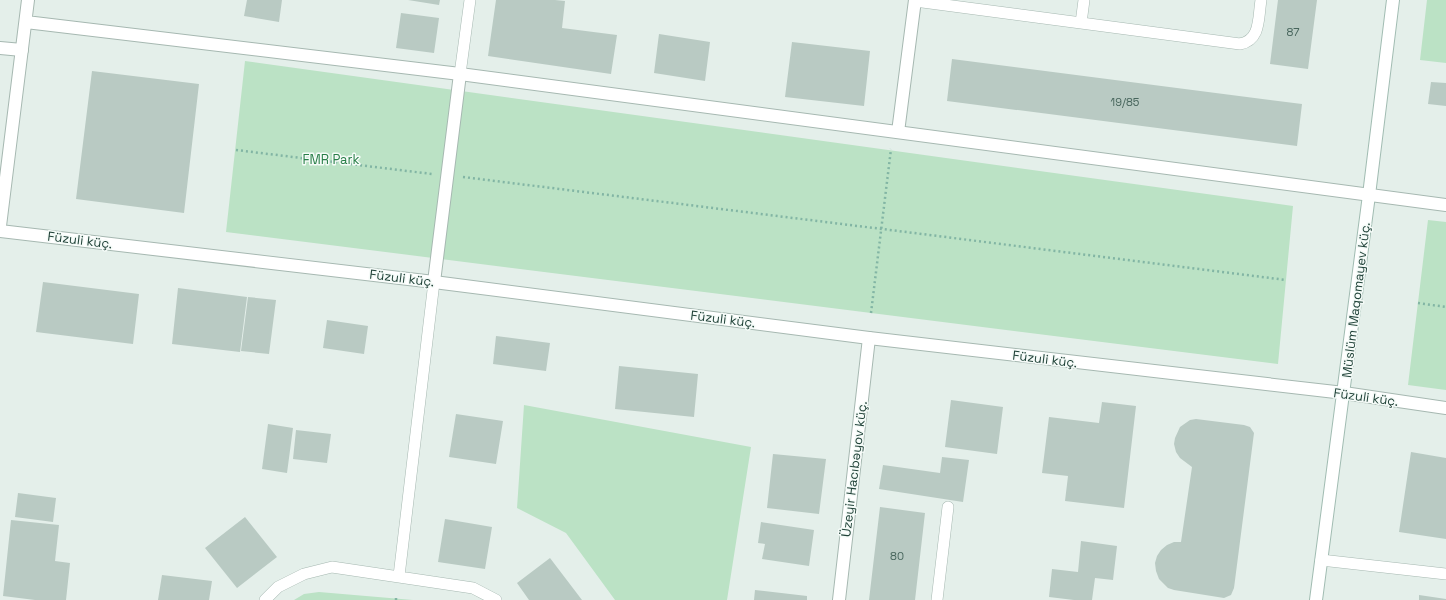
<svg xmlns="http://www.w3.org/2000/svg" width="1446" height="600" viewBox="0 0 1446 600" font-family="'Space Grotesk',sans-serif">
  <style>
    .green { fill: #bbe2c5 }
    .building { fill: #b9cac3 }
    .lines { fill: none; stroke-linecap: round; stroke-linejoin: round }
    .service-casing { stroke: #a6b8b1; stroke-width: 12 }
    .minor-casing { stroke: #a6b8b1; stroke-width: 14 }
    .tertiary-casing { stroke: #a6b8b1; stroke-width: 14 }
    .secondary-casing { stroke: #a1bcb2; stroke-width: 14 }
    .path { stroke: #82b5a4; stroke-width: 2.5; stroke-dasharray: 2 3; stroke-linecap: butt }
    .service { stroke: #fff; stroke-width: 11 }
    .minor { stroke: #fff; stroke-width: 12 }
    .tertiary { stroke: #fff; stroke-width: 12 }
    .secondary { stroke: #fff; stroke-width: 12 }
    .labels { text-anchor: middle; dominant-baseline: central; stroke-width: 3; stroke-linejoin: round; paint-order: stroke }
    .number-label { font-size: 11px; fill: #47655c }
    .park-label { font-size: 13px; fill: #277e47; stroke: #f5fbf8 }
    .street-label { font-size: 13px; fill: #214339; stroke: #f5fbf8 }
  </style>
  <rect width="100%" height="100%" fill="#e4efea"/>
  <path class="green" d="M1427,0H1446V63L1420,60Z
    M245,61L1293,206L1278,364L226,232Z
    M1428,220L1446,222V390L1408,385Z
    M524,405L751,447L727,600H615L566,533L517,508Z
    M319,592L413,600H294L304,594Z"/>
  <path class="building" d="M247,0H282L279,22L244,16Z
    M408,0H440L439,5Z
    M496,0H555L565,1L562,28L617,35L611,74L488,56Z
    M1278,0H1317L1308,69L1270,64Z
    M401,13L439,18L434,53L396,48Z
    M659,34L710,42L705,81L654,73Z
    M792,42L870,51L864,106L785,97Z
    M952,59L1302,104L1297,146L947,101Z
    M92,71L199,84L184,213L76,199Z
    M1431,82L1446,83V106L1428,104Z
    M43,282L139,294L133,344L36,332Z
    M178,288L247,297L240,352L172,344Z
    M248,297L276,300L269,354L241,351Z
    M327,320L368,326L364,354L323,348Z
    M496,336L550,343L546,371L493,364Z
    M619,366L698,374L694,417L615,409Z
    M951,400L1003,407L997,454L945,447Z
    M1102,402L1136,406L1124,508L1065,501L1068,476L1042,473L1049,417L1099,423Z
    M456,414L503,421L496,464L449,457Z
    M1196,419L1244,425L1250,427L1254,433L1234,588L1231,595L1224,598L1174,590L1168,588L1159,579L1156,571L1155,563L1157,556L1161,550L1167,545L1174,542H1181L1192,467L1180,458L1176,452L1174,444L1175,438L1180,427L1190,420Z
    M268,424L293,428L287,473L262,469Z
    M296,430L331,434L327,463L293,459Z
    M1411,452L1446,458V539L1399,532Z
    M773,454L826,459L819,514L767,508Z
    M942,457L969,460L963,502L879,489L883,465L940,473Z
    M18,493L56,498L53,522L15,517Z
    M880,507L925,513L915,600H869Z
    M245,517L277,557L237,588L205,548Z
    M445,519L492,527L485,569L438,562Z
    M11,520L59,525L55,561L70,563L66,600H35L3,596Z
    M761,522L814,530L809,566L762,559L765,544L758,543Z
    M1081,541L1117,546L1113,580L1095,578L1092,600H1074L1049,597L1052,569L1078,572Z
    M550,558L582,600H529L517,583Z
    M162,575L212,581L209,600H158Z
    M755,590L807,596V600H754Z
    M1419,595L1446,599V600H1419Z"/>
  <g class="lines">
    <g class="service-casing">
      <path id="service" d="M915,1L1240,44C1261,40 1258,18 1261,0
        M1081,23L1084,0
        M460,74L470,0
        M1321,560L1446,574
        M399,576L434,282
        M265,600L278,587L304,574L332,567L473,588L496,600
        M937,600L948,507"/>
    </g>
    <g class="minor-casing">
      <path id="minor" d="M0,48L22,50
        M898,132L915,0
        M434,282L460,74
        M839,600L869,338"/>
    </g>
    <g class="tertiary-casing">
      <path id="tertiary" d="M26,22L460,74L1446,205
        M0,226L28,0
        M0,231L434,282L869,338L1344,393L1446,408"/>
    </g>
    <g class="secondary-casing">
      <path id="secondary" d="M1316,600L1369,195L1393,0"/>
    </g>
    <path class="path" d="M236,150L432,174
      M463,177L882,229L1286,280
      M1418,303L1446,307
      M871,313L891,149
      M396,600V598"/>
    <use href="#service" class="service"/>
    <use href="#minor" class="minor"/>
    <use href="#tertiary" class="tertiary"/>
    <use href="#secondary" class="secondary"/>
  </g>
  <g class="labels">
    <g class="number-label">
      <text x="1293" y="32">87</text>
      <text x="1125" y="102">19/85</text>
      <text x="897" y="556">80</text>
    </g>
    <g class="park-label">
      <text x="331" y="159">FMR Park</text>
    </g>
    <g class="street-label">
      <text transform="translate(80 240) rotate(7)">Füzuli küç.</text>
      <text transform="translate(402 278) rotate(7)">Füzuli küç.</text>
      <text transform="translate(1356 300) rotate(-83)">Müslüm Maqomayev küç.</text>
      <text transform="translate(723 319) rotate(7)">Füzuli küç.</text>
      <text transform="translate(1045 359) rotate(7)">Füzuli küç.</text>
      <text transform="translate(1366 397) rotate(8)">Füzuli küç.</text>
      <text transform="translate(854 469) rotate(-83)">Üzeyir Hacıbəyov küç.</text>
    </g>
  </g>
</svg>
